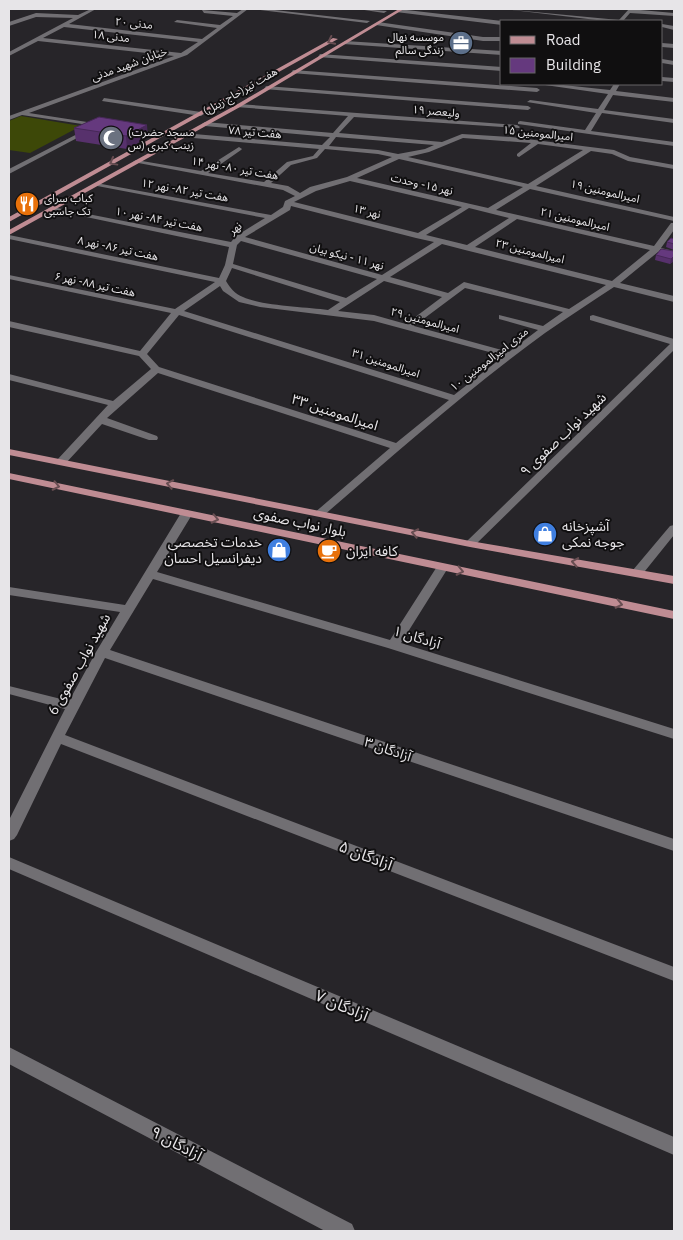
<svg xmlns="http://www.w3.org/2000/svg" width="683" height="1240" viewBox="0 0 683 1240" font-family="'IBM Plex Sans','Noto Sans Arabic',sans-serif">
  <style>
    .green { fill: #3d4808 }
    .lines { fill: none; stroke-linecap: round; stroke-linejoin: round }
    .minor { fill: #716f73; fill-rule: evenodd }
    .major { fill: #bf8c93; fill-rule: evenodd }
    .wall { fill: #57316c }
    .shaded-wall { fill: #472858 }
    .building { fill: #65397e; stroke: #472858 }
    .oneway { stroke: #684e52 }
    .labels { text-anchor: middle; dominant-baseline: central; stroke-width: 4; stroke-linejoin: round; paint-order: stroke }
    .far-street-label { font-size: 11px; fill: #e7e5e8; stroke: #100f10 }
    .far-poi-label { font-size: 11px; fill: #e7e5e8; stroke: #100f10; text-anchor: start }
    .street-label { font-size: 14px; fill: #e7e5e8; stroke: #100f10 }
    .poi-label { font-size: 14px; fill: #e7e5e8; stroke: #100f10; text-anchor: start }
    .near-street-label { font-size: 16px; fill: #e7e5e8; stroke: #100f10 }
  </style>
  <rect width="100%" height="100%" fill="#272529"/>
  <path class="green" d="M21,116L81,126L30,153L9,150V121Z"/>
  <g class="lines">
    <path class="minor" d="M91,9H96L69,24L202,39L217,28L174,22L177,20L220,25L233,16L204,13L202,10L237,13L243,9H248L187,55L29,113L100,124L102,125V127L22,115L9,120V116L174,56L38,41L9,56V52L73,18L36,17L9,26V22L36,13L78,15ZM64,27L198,42L181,53L43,38Z
      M252,9H266L370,21L367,23Z
      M358,9L387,11L384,13Z
      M398,9L502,21V25L396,12Z
      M504,9L619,20L629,9L674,13V16L630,13L623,21H605Z
      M378,22L483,37H502V41H483L376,25Z
      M662,24L674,26V30L662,27Z
      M345,41L502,51V55L343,44Z
      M662,43L674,44V48L662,47Z
      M320,54L502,67V71L318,57Z
      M662,59L674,61V65L662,63Z
      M293,70L537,88L540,90L537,92L291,73Z
      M662,77L674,78V82L662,81Z
      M538,84H554L610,90L614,84H620L616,91L674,98V102L613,95L604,110L674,119V123L602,113L591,131L674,142V146L518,124V122L520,121L585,130L596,113L527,102L530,100L598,109L608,94Z
      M266,86L528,106L531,108L528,110L264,89Z
      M104,98L201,112L204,114L201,116L102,101Z
      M238,104L517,125L520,127L519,128L354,117L339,133L442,142L462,134L511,137L614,150L630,157L674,165V169L628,161L612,154L591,151L536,186L674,217V221L530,189L496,210L654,246L671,223H674V230L661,248L674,251V255L658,252L620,283L674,296V302L614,287C591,302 568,317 545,333C468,389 395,454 323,516H315L313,514L390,448L158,373L107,418L157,436L158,438L157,440H149L102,424L65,464H57L56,462L57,460L108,405L9,380V374L113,401L151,369L139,356L9,327V321L140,351L171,313L9,279V275L175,309L215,282L9,239V235L219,278L225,265L229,247L48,209L52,207L231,242L236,236L265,218L92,185L96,183L271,215L283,207L285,201L295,196L283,190L133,162L136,160L201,171L239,147L242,149L241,150L208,173L264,182L287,162L313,156L319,149L182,137L179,135L182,133L322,145L330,137L205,126L202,124L205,122L333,133L348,116L236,107ZM336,137L434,145L425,149L398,154L378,150L329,146ZM463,138L531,143L517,154V156L519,157L538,144L583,150L528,184L408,157L429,152ZM325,149L378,154L392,157L347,177L310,187L300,193L288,186L271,183L291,165L317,158ZM399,159L523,187L488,208L357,178ZM350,181L462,207L418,233L294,202L316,191ZM291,206L416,238L434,242L382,275L245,237L290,210ZM469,208L509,218L467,245L426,235ZM517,219L650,250L612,281L475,247ZM241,241L377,279L346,298L233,264L237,245ZM442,244L465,250L606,285L569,309L464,282L448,293L390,277ZM232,268L340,302L328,310C306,307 262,306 243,297C235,294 230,288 226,281ZM384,281L442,297L406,324L374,315L338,311ZM220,286L223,291L239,302L260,307L374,321L504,356L454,395L184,311ZM465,288L563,312L543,326L499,315V319L538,330L509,352L414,326ZM179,315L449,400L396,443L159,367L147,354Z
      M89,128L94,129L9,174V169Z
      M132,129L162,133L165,135L162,137L130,132V130Z
      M593,315L674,339V350L474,546H466L464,544L466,542L670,344L590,320V316Z
      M187,510L193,513L157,572L390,640L438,565H446L448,568L401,643L674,729V739L388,648L153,579L110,650L674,839V851L105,658L65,735L674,967V981L61,744L17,835L14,839L9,841V820L65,709L9,694V686L69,701L96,652L120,612L9,595V587L125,605L181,513Z
      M674,525V535L641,576H633L631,573L633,570L670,526Z
      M9,857L674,1137V1155L9,869Z
      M9,1047L352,1224L355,1231H325L9,1064Z"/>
    <path class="major" d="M399,9H404L240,107L9,235V230L236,105Z
      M333,38L338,39L9,222V217Z
      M9,449L470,541L674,576V584L470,547L9,455Z
      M9,473L674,611V619L9,479Z"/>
  </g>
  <path class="wall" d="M74,128L148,137L127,149L76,141Z
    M674,239V250L666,247L667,242Z
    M674,251V261L670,264L655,260L656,255Z"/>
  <path class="shaded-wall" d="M147,125L148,137L127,149L126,136Z
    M674,256V261L670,264L671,259Z"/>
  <path class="building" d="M99,117L147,125L126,136L74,128Z
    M671,238L674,239V244L667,242Z
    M661,249L674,251V256L671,259L656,255Z"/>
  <defs><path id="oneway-chevron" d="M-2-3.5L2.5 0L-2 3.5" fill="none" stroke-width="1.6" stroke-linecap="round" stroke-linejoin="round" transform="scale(1.25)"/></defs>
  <g class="oneway">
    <use href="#oneway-chevron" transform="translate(331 41) rotate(154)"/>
    <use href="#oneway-chevron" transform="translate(113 162) rotate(151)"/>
    <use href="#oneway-chevron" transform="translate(170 484) rotate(-169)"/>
    <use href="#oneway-chevron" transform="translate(56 486) rotate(12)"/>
    <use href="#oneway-chevron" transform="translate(215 519) rotate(12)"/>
    <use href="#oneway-chevron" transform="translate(415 533) rotate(-169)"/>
    <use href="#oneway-chevron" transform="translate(575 562) rotate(-170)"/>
    <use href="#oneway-chevron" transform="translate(460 571) rotate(12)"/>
    <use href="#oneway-chevron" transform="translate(619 604) rotate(12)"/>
  </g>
  <defs>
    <g id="office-disc" transform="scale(1.25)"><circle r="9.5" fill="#5c6f8a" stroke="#100f10"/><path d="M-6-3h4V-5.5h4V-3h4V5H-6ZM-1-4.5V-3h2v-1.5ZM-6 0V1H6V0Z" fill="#fff"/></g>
    <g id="mosque-disc" transform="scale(1.25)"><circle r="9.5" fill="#6b7280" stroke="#100f10"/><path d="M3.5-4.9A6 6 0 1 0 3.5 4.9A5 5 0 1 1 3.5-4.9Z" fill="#fff"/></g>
    <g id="restaurant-disc" transform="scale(1.25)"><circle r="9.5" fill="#e8710a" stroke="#100f10"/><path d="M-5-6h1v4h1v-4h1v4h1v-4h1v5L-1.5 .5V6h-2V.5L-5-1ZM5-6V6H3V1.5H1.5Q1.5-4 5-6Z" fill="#fff"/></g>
    <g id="shop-disc" transform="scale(1.25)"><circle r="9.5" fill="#3f7fe0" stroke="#100f10"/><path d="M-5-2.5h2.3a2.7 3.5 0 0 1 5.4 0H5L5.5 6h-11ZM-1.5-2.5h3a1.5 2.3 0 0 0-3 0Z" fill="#fff"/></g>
    <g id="cafe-disc" transform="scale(1.25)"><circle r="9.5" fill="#e8710a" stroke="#100f10"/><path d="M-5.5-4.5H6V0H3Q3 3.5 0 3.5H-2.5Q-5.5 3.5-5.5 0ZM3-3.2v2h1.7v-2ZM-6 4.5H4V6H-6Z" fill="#fff"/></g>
  </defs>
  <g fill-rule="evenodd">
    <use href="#office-disc" x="461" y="43"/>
    <use href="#mosque-disc" x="111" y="138"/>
    <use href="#restaurant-disc" x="27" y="204"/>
    <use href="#shop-disc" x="545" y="534"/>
    <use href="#shop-disc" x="279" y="550"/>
    <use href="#cafe-disc" x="329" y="551"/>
  </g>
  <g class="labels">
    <g class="far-street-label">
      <text transform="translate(134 23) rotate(6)">مدنی ۲۰</text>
      <text transform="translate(111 36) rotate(7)">مدنی ۱۸</text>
      <text transform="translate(129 64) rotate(-20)">خیابان شهید مدنی</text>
      <text transform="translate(240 91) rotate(-30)">هفت تیر(حاج زینل)</text>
      <text transform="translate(436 111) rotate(5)">ولیعصر ۱۹</text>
      <text transform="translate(255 132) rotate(5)">هفت تیر ۷۸</text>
      <text transform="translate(538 133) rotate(6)">امیرالمومنین ۱۵</text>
      <text transform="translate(235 168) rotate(10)">هفت تیر ۸۰- نهر ۱۴</text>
      <text transform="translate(422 184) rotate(13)">نهر ۱۵- وحدت</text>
      <text transform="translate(185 190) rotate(10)">هفت تیر ۸۲- نهر ۱۲</text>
      <text transform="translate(605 191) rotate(13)">امیرالمومنین ۱۹</text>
      <text transform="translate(367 211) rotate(14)">نهر ۱۳</text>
      <text transform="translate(159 219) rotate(11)">هفت تیر ۸۴- نهر ۱۰</text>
      <text transform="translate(575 219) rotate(13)">امیرالمومنین ۲۱</text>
      <text transform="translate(235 228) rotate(-39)">نهر</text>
      <text transform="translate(118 248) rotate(12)">هفت تیر ۸۶- نهر ۸</text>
      <text transform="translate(530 251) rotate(14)">امیرالمومنین ۲۳</text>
      <text transform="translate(347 256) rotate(15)">نهر ۱۱ - نیکو بیان</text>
      <text transform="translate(95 284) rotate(12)">هفت تیر ۸۸- نهر ۶</text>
      <text transform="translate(425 320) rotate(15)">امیرالمومنین ۲۹</text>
      <text transform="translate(489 359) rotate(-38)">۱۰ متری امیرالمومنین</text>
      <text transform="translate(386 363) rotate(18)">امیرالمومنین ۳۱</text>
    </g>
    <g class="far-poi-label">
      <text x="444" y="37" text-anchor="end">موسسه نهال<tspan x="444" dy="13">زندگی سالم</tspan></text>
      <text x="128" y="132">(مسجد حضرت<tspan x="128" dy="13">زینب کبری (س</tspan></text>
      <text x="44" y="198">کباب سرای<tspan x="44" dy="13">تک جاسبی</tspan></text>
    </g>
    <g class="street-label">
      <text transform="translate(335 412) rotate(18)">امیرالمومنین ۳۳</text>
      <text transform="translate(563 434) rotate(-44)">شهید نواب صفوی ۹</text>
      <text transform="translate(300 522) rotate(12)">بلوار نواب صفوی</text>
      <text transform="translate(417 637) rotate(17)">آزادگان ۱</text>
      <text transform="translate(79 664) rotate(-61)">شهید نواب صفوی 6</text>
      <text transform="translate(388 749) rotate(19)">آزادگان ۳</text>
    </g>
    <g class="poi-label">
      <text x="562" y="526">آشپزخانه<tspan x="562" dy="16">جوجه نمکی</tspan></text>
      <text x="262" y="542" text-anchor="end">خدمات تخصصی<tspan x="262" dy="16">دیفرانسیل احسان</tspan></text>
      <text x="346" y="551">کافه ایران</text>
    </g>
    <g class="near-street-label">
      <text transform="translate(366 855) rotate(21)">آزادگان ۵</text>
      <text transform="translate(342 1005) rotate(23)">آزادگان ۷</text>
      <text transform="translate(177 1143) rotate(28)">آزادگان ۹</text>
    </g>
  </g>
  <rect width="683" height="1240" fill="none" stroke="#e7e5e8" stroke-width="20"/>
  <rect x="500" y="20" width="162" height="65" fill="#100f10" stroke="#666566"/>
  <rect x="510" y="36" width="25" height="8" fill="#bf8c93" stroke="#666566"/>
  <text x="546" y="45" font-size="15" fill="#e7e5e8">Road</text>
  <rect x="510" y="58" width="25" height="15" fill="#65397e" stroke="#666566"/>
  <text x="546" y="70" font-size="15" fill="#e7e5e8">Building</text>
</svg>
